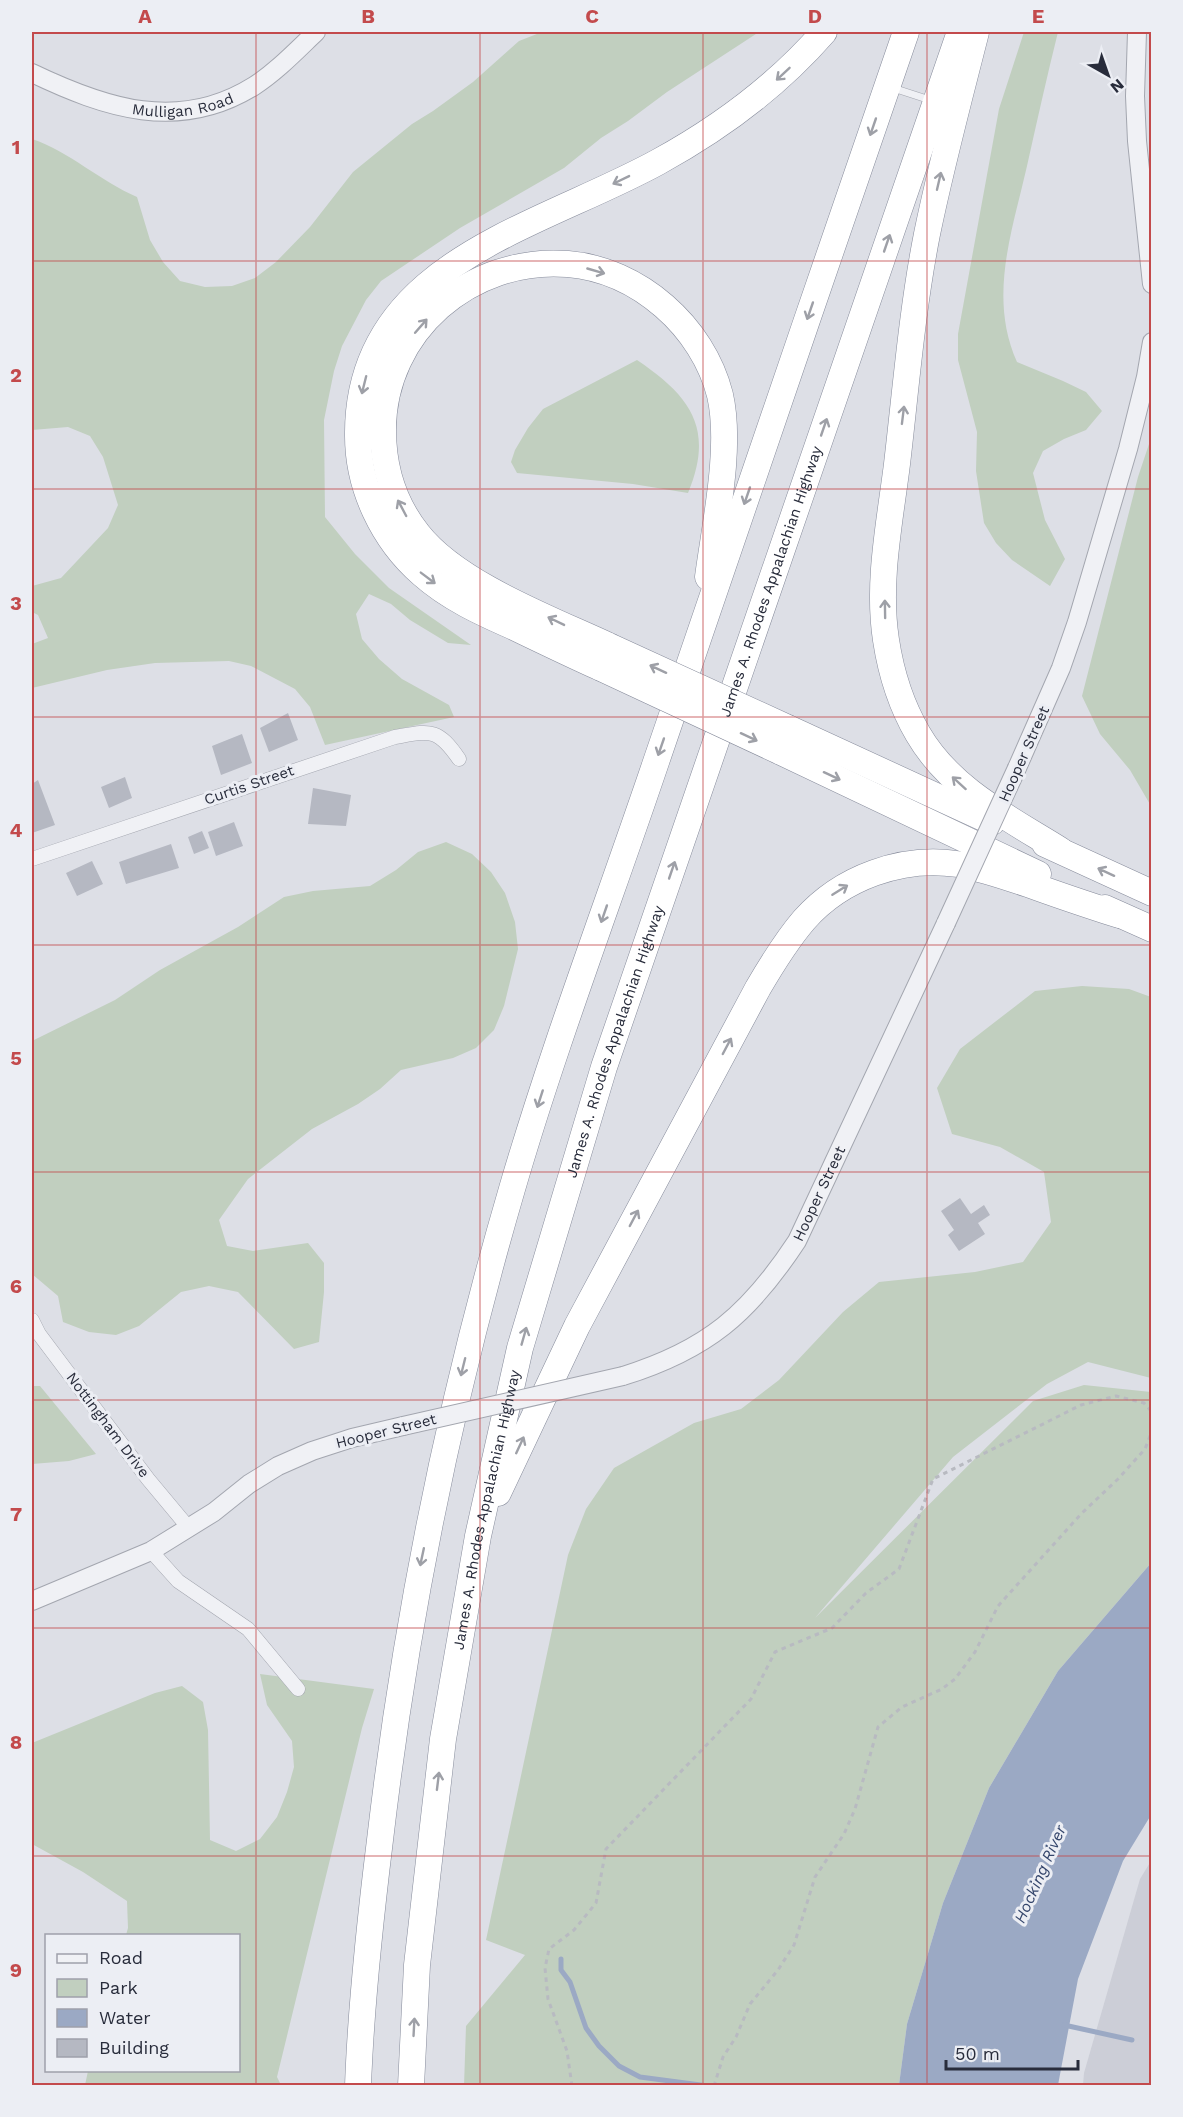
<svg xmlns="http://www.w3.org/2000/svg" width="1183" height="2117" viewBox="0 0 1183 2117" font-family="'Work Sans',sans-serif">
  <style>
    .built { fill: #ccced7 }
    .green { fill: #c1cfbf }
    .water { fill: #9ba9c4 }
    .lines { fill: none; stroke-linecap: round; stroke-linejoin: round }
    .stream { stroke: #9ba9c4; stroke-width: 5 }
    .building { fill: #b5b8c2 }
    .service-casing { stroke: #a3a6af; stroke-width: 8 }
    .minor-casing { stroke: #a3a6af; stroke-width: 15 }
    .tertiary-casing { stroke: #a3a6af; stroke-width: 20 }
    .motorway-casing { stroke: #868b9b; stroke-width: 27 }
    .path { stroke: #b8bac1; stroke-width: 3; stroke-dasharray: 4.5 4.5; stroke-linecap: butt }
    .service { stroke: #f0f1f5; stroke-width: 7 }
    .minor { stroke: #f0f1f5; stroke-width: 14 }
    .tertiary { stroke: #f0f1f5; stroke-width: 18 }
    .motorway { stroke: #fff; stroke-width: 26 }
    .tertiary-bridge-casing { stroke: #a3a6af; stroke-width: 20; stroke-linecap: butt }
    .motorway-bridge-casing { stroke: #868b9b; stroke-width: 27; stroke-linecap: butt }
    .tertiary-bridge { stroke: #f0f1f5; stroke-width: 18 }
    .motorway-bridge { stroke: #fff; stroke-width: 26 }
    .oneway { stroke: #9ea0a7 }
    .grid { fill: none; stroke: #c34a4c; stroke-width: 1.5; stroke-opacity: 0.55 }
    .labels { text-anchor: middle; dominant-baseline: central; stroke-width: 6; stroke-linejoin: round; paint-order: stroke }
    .street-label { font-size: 15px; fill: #282c3b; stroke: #eceef4 }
    .water-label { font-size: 16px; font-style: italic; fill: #35466c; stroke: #eceef4 }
    .neatline { fill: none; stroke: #c34a4c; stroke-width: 2 }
    .grid-label { font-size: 20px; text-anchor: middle; font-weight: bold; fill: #c34a4c }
  </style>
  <rect width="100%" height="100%" fill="#dddfe6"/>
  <path class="built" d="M1151,1861V2085H1083L1084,2073L1140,1879Z"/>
  <path class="green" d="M542,32H759L667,92L628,121L601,138L564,168L460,228L381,281L366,300L342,346L334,371L324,420L325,517L355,554L389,588L471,645L448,643L410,620L391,604L369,594L356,614L362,639L379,659L402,679L449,705L454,717L325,745L310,707L295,689L251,666L229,661L155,663L107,670L32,688V644L48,638L38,615L32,612V586L61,578L108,528L118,505L103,457L90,436L68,427L32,430V139C70,152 100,181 137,197L150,240L163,262L180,281L205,287L232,286L255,278L276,262L310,227L353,172L412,124L433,111L473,82L519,41Z
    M1024,32H1058C1047,76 1037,121 1027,166C1012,232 988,297 1017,362L1063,381L1086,392L1102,411L1086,430L1064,439L1043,451L1033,473L1045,520L1065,559L1050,586L1012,560L996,543L984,523L976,471L977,432L958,360V334L999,109Z
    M637,360C690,396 715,428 688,493L633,484L517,473L511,462L515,450L528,428L543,409Z
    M1151,438V806L1130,770L1100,734L1082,696L1138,477Z
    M446,842L472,854L491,872L505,893L515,922L518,949L504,1006L494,1030L476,1048L453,1058L401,1070L380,1089L358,1104L312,1129L248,1179L219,1220L227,1246L253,1251L308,1243L324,1263V1292L319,1342L294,1349L238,1292L209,1286L181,1292L139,1326L116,1335L89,1332L63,1322L58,1296L32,1274V1041L115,1000L160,970L238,927L284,897L313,891L370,886L396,870L418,852Z
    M1082,986L1129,989L1151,997V1378L1088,1362L1047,1384L953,1457L815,1618L1033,1401L1084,1385L1151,1392V1563L1058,1671L989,1788L943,1903L907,2024L899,2085L464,2086L466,2026L525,1955L486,1940L568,1555L586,1509L614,1468L694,1423L741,1409L779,1380L843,1312L879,1282L975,1272L1023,1262L1051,1222L1044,1172L1000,1147L952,1134L937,1088L960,1049L1035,991Z
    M32,1386H40L96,1454L69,1461L32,1464Z
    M260,1674L374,1689L362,1728L277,2077L281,2085H85L88,2071L238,2070V1936L126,1935L128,1928L127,1901L83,1872L32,1844V1743L155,1693L182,1686L203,1702L208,1730L210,1840L236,1851L260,1839L277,1817L287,1792L294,1767L292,1741L267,1705Z"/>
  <path class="water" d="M1151,1563V1815L1123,1861L1078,1979L1058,2085H899L907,2024L943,1903L989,1788L1058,1671Z"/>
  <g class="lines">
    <path class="stream" d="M561,1959V1970L570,1982L586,2028L599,2046L619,2066L640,2077L708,2086
      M1064,2025L1132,2040"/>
  </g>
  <path class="building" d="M288,713L298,740L269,752L260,728Z
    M242,734L252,763L221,775L212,746Z
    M125,777L132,798L109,808L101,787Z
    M38,780L55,825L32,833V784Z
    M313,788L351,795L346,826L308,824Z
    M234,822L243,846L216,856L208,832Z
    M202,831L209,848L194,854L188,837Z
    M171,844L179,868L126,884L119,862Z
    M92,861L103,884L77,896L66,873Z
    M960,1198L971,1214L984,1205L990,1215L978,1223L985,1234L959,1251L948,1235L954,1230L941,1211Z"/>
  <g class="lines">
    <g class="service-casing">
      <path id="service" d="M893,88L930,100"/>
    </g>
    <g class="minor-casing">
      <path id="minor" d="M32,859L395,737C430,731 437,727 459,759
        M32,1320L39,1334L148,1479L188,1527
        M151,1551L178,1581L248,1629L298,1689"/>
    </g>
    <g class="tertiary-casing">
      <g id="tertiary">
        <path d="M1137,32L1135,96L1137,141L1152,284"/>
        <path id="s1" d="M32,73C105,108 179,133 254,86C277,71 296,51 316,32"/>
        <path d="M1017,768L1061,668L1077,622L1128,449L1146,377L1152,342"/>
        <path id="s2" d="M623,1376C707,1350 749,1314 797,1241L946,923"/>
        <path d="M32,1601L151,1551L214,1512L249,1484L278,1466L312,1451L352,1438L403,1426"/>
      </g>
    </g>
    <g class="motorway-casing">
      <g id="motorway">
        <path d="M976,32C959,99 941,166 927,234C912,310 906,387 897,464C890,521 877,582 886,640C891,673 901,705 918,734C950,789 1007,817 1060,850"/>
        <path d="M609,646C551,619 457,584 418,534C394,504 383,467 383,430C383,331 471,256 568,264C639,270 703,327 720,395C732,447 715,524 708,577"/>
        <path d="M601,668C572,655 543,641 514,627C482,613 449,598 422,574C383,540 358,488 358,436C356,264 536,229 658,162C720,128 777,86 824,32"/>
        <path d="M788,728L992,822"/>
        <path d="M779,751L1038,874"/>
        <path d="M1045,844L1152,893"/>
        <path d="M1105,908L1152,929"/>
        <path d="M498,1493L577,1326L758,988C772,964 786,941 804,920C842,877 902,856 957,864C981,868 1005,877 1028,884C1058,895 1088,905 1119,915"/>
        <path d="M358,2086C361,2003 370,1921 380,1840C406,1617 449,1404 512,1189C554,1045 608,904 656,762C739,519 822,275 906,32"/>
        <path id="s3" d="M411,2086L417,1965L443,1739L478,1536L520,1348L604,1067L960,32"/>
      </g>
    </g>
    <path class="path" d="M572,2086L567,2051L548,1999L545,1968L549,1949L574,1930L596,1903L606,1849L751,1699L775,1652L832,1628L866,1593L899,1569L933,1479L1081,1405L1116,1396L1144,1403L1152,1412
      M714,2086L723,2057L736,2037L750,2004L778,1970L794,1945L815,1877L844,1834L855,1809L878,1727L902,1707L942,1689L955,1679L975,1652L998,1606L1081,1514L1118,1479L1145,1449L1152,1431"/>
    <use href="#service" class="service"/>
    <use href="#minor" class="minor"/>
    <use href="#tertiary" class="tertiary"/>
    <use href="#motorway" class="motorway"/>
    <g class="tertiary-bridge-casing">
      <path id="tertiary-bridge" d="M946,923L1017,768
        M403,1426L623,1376"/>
    </g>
    <g class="motorway-bridge-casing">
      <path id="motorway-bridge" d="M609,646L788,728
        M601,668L779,751"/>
    </g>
    <use href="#tertiary-bridge" class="tertiary-bridge"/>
    <use href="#motorway-bridge" class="motorway-bridge"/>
  </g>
  <defs><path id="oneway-shaft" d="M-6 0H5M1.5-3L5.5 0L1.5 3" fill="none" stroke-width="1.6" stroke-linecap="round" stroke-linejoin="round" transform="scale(1.5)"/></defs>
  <g class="oneway">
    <use href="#oneway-shaft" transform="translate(783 74) rotate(137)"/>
    <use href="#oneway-shaft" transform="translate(873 127) rotate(109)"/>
    <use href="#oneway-shaft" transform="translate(621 180) rotate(154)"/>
    <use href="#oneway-shaft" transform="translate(939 181) rotate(-77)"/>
    <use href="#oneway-shaft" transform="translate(887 243) rotate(-71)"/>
    <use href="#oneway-shaft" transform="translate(596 271) rotate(16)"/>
    <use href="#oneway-shaft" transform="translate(810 311) rotate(109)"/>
    <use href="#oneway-shaft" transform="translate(421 326) rotate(-49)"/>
    <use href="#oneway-shaft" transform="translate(364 385) rotate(104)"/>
    <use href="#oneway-shaft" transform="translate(903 415) rotate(-83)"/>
    <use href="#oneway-shaft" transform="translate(824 427) rotate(-71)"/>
    <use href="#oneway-shaft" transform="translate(747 496) rotate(109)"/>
    <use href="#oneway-shaft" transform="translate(402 508) rotate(-118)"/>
    <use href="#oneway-shaft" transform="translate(428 578) rotate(37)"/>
    <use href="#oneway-shaft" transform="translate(885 609) rotate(-91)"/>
    <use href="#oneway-shaft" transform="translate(556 621) rotate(-154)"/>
    <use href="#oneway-shaft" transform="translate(658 669) rotate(-155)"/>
    <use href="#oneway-shaft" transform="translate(749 737) rotate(25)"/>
    <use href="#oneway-shaft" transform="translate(661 747) rotate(109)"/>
    <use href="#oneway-shaft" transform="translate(832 776) rotate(25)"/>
    <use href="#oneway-shaft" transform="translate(959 783) rotate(-138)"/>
    <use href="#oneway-shaft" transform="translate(672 870) rotate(-71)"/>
    <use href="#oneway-shaft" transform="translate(1106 872) rotate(-155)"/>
    <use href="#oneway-shaft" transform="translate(840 890) rotate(-32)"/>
    <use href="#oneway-shaft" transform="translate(604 914) rotate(109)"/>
    <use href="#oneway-shaft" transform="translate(727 1046) rotate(-62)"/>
    <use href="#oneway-shaft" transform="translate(540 1099) rotate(108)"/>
    <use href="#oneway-shaft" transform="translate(634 1218) rotate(-62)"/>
    <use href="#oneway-shaft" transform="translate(524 1336) rotate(-74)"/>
    <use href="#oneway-shaft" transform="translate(463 1367) rotate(104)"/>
    <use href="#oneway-shaft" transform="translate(520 1445) rotate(-65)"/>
    <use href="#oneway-shaft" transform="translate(422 1557) rotate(102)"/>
    <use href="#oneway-shaft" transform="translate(438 1781) rotate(-83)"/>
    <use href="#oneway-shaft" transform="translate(414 2027) rotate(-87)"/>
  </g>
  <path class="grid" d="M256,32V2086M480,32V2086M703,32V2086M927,32V2086M32,261H1152M32,489H1152M32,717H1152M32,945H1152M32,1172H1152M32,1400H1152M32,1628H1152M32,1856H1152"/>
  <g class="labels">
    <g class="street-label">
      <text stroke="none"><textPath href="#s1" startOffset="158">Mulligan Road</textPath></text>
      <text stroke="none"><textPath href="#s3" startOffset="1554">James A. Rhodes Appalachian Highway</textPath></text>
      <text transform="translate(1024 754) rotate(-66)">Hooper Street</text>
      <text transform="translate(249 785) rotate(-19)">Curtis Street</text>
      <text stroke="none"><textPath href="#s3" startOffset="1068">James A. Rhodes Appalachian Highway</textPath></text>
      <text stroke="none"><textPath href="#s2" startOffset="278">Hooper Street</textPath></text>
      <text transform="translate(108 1425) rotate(53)">Nottingham Drive</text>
      <text transform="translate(386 1431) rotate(-14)">Hooper Street</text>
      <text stroke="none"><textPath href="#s3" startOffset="582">James A. Rhodes Appalachian Highway</textPath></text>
    </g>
    <g class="water-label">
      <text transform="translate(1040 1874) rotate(-66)">Hocking River</text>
    </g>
  </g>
  <rect width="1183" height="2117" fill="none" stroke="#eceef4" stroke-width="66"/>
  <rect x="45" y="1934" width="195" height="138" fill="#eceef4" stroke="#9ea0aa" stroke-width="1.5"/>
  <rect x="57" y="1954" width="30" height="9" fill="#f0f1f5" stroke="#9ea0aa" stroke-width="1.5"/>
  <text x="99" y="1964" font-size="18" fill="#282c3b">Road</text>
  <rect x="57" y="1979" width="30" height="18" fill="#c1cfbf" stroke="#9ea0aa" stroke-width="1.5"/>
  <text x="99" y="1994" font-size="18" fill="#282c3b">Park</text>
  <rect x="57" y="2009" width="30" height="18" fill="#9ba9c4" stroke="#9ea0aa" stroke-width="1.5"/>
  <text x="99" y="2024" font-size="18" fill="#282c3b">Water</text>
  <rect x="57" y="2039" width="30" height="18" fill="#b5b8c2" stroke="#9ea0aa" stroke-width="1.5"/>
  <text x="99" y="2054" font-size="18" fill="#282c3b">Building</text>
  <g transform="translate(1108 75) rotate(140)" stroke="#eceef4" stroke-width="4.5" paint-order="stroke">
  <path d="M0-4.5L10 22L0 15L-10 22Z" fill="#282c3b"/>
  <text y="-9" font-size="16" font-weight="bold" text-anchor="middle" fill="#282c3b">N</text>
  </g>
  <path d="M946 2060v9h132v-9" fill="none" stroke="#282c3b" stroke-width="3"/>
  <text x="955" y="2060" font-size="18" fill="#282c3b" stroke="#eceef4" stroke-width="4.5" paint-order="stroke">50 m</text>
  <rect x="33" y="33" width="1117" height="2051" class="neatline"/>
  <g class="grid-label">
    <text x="145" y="23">A</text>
    <text x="368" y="23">B</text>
    <text x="592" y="23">C</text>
    <text x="815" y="23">D</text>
    <text x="1038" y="23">E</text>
    <text x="16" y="154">1</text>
    <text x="16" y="382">2</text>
    <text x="16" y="610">3</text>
    <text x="16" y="837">4</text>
    <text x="16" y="1065">5</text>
    <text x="16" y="1293">6</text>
    <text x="16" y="1521">7</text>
    <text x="16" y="1749">8</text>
    <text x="16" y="1977">9</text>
  </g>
</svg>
